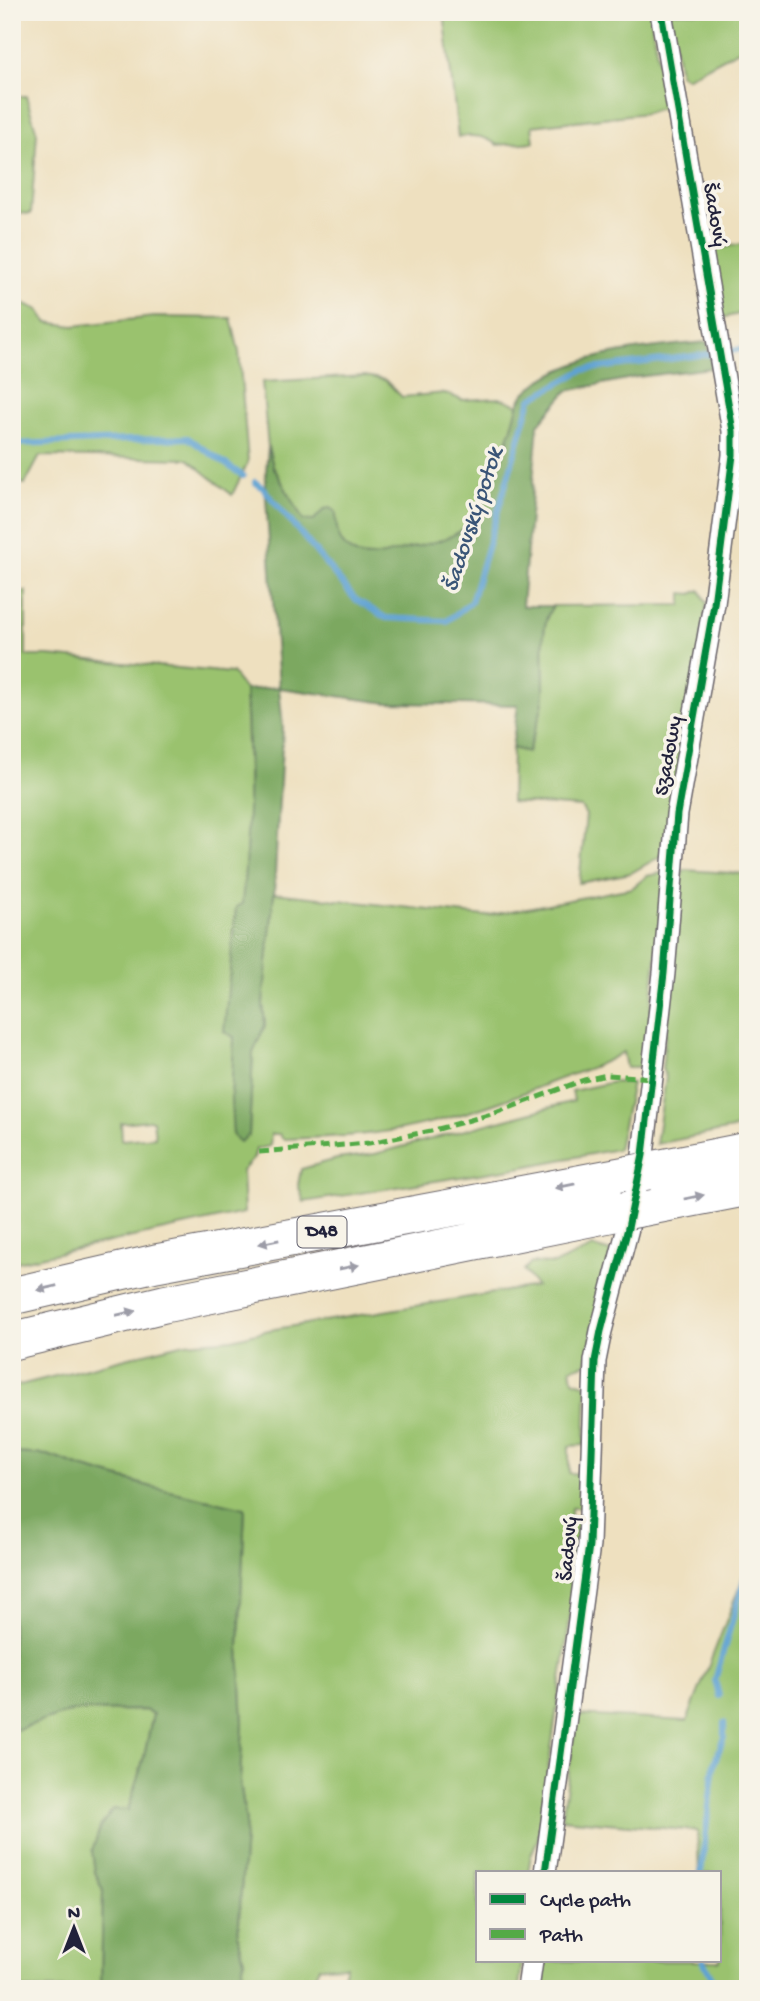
<svg xmlns="http://www.w3.org/2000/svg" width="760" height="2001" viewBox="0 0 760 2001" font-family="'Gochi Hand',sans-serif">
  <style>
    .green { fill: #9ac26e; stroke: #5e7254; stroke-width: 2; fill-rule: evenodd }
    .forest { fill: #7ba861; stroke: #4e654e; stroke-width: 2 }
    .lines { fill: none; stroke-linecap: round; stroke-linejoin: round }
    .stream { stroke: #5ea2d2; stroke-width: 6 }
    .minor-casing { stroke: #696469; stroke-width: 24 }
    .motorway-casing { stroke: #696469; stroke-width: 39 }
    .minor { stroke: #fff; stroke-width: 21 }
    .motorway { stroke: #fff; stroke-width: 37 }
    .motorway-bridge-casing { stroke: #696469; stroke-width: 39; stroke-linecap: butt }
    .motorway-bridge { stroke: #fff; stroke-width: 37 }
    .quiet { stroke: #53aa46; stroke-width: 5; stroke-dasharray: 10 5; stroke-linecap: butt }
    .cycleway-casing { stroke: #f7f3e8; stroke-width: 11 }
    .cycleway { stroke: #00873e; stroke-width: 7 }
    .oneway { fill: #9c9ca7 }
    .labels { text-anchor: middle; dominant-baseline: central; stroke-width: 7; stroke-linejoin: round; paint-order: stroke }
    .shield { fill: #f7f3e8; stroke: #62616f; stroke-width: 2 }
    .shield-label { font-size: 19px; font-weight: bold; fill: #22223b }
    .street-label { font-size: 21px; fill: #22223b; stroke: #f7f3e8 }
    .water-label { font-size: 23px; font-style: italic; fill: #3a5577; stroke: #f7f3e8 }
  </style>
  <rect width="100%" height="100%" fill="#f7f3e8"/>
  <filter id="ink" filterUnits="userSpaceOnUse"><feTurbulence type="fractalNoise" baseFrequency=".0143" numOctaves="2"/><feDisplacementMap in="SourceGraphic" scale="14" xChannelSelector="R" yChannelSelector="G"/><feConvolveMatrix kernelMatrix="1 2 1 2 8 2 1 2 1" color-interpolation-filters="sRGB"/></filter>
  <filter id="wash" filterUnits="userSpaceOnUse"><feTurbulence type="fractalNoise" baseFrequency=".00686" numOctaves="4" result="noise"/><feDisplacementMap in="SourceGraphic" scale="28" xChannelSelector="R" yChannelSelector="G"/><feGaussianBlur stdDeviation="1.57" result="paint"/><feColorMatrix in="noise" values="0 0 0 0 0 0 0 0 0 0 0 0 0 0 0 0 0 1.4 0 .05"/><feComposite in="paint" operator="in"/></filter>
  <g filter="url(#wash)">
    <rect width="100%" height="100%" fill="#eee0bf"/>
    <path class="green" d="M444,12H650L665,103L661,108L646,113L532,126L534,142L497,145C484,135 474,135 458,137Z
      M669,12H748V45L686,78L680,74Z
      M14,96H26L37,133L31,214L18,213Z
      M748,243V312L722,318L713,249Z
      M12,298L39,310L47,322L73,326L154,317L231,318L239,352L248,462L232,495L188,459L40,456L25,484L12,481Z
      M365,376L385,380L402,397L445,393L462,400L500,398L519,405C507,441 496,489 472,519C469,523 465,528 461,531C447,541 380,559 363,557C346,555 340,542 336,528L303,520L273,466L268,447L262,382Z
      M700,590L707,603L664,854L631,873L579,883L586,815L581,807L511,802L512,748L528,752C533,732 543,713 544,693C545,671 538,623 553,606L682,605V593L692,594Z
      M12,591H26V656H48L232,673L245,690L249,805L231,1100L249,1135L253,1052L265,1025L263,1003L274,893L485,916L632,888L647,876L665,872L645,1066L626,1068L623,1052C601,1066 578,1072 554,1081C509,1099 464,1116 416,1126C373,1136 327,1137 283,1139L279,1134H271L270,1146L256,1149L254,1158L242,1171L244,1213L12,1263V708L15,704L12,703ZM149,1120H153L155,1137L122,1140L121,1123Z
      M683,870L748,874V1126L656,1144L666,1077L662,1069Z
      M613,1082L632,1083L618,1149L523,1167L304,1202L298,1185L301,1169L337,1159L375,1154L574,1101L572,1091Z
      M593,1247L611,1252L586,1364L571,1368L573,1380L587,1385L585,1445L569,1446V1473L585,1474V1508H571V1520L584,1522L538,1839L531,1855L528,1873H478V1961H522L519,1989H342V1978L346,1966L319,1967L314,1977L312,1989H240L244,1960L238,1935L246,1822L240,1781L243,1724L239,1647L245,1508L152,1487L81,1467L48,1455L12,1453V1387L185,1343L232,1339L269,1330L536,1286L524,1270L531,1263L555,1264Z
      M748,1565V1969L744,1970L747,1989H537L541,1961H720V1873H699L697,1831L562,1819L577,1715L687,1721Z
      M145,1710L153,1714L144,1757L128,1810L95,1872L103,1890L101,1989H12V1731L73,1711Z"/>
    <path class="forest" d="M707,342L712,368L637,377L567,391L538,425L522,606H553C538,623 545,671 544,693C543,714 533,732 528,752L512,748L518,705L387,703L279,688L283,727L274,893L263,1003L265,1025L253,1053L249,1135L240,1142L233,1136L231,1100L234,1037L224,1032L236,907L242,904C249,833 251,762 245,690L279,687L265,484L268,447L273,466L303,520L313,521L324,509L330,508L336,512C336,532 338,547 358,555C372,561 395,551 410,548C427,544 445,541 460,531C488,513 501,458 512,427C515,417 518,400 525,393C568,352 652,347 707,342Z
      M12,1453L48,1455L81,1467L152,1487L245,1508L239,1647L243,1724L240,1781L246,1822L238,1935L244,1960L240,1989H101L103,1890L95,1872L92,1851L101,1825L113,1809L128,1810L144,1757L153,1714L145,1710L73,1711L12,1731Z"/>
    <g class="lines">
      <path class="stream" d="M12,444L188,438L243,476
        M255,482L263,488L355,599L386,618L447,621L471,602L531,399L583,370L733,351L748,347
        M719,1696L715,1680L748,1566
        M701,1873L714,1764L724,1737V1723
        M703,1961L718,1989"/>
    </g>
  </g>
  <g filter="url(#ink)">
    <g class="lines">
      <g class="minor-casing">
        <path id="minor" d="M643,1155L664,973L677,814L714,604L733,455V431L661,12
          M545,1873L589,1545L595,1361L601,1331L628,1228
          M528,1989L532,1961"/>
      </g>
      <g class="motorway-casing">
        <path id="motorway" d="M647,1171L748,1151
          M640,1208L748,1187
          M12,1296L156,1263L632,1174
          M12,1341L164,1304L624,1211"/>
      </g>
      <use href="#minor" class="minor"/>
      <use href="#motorway" class="motorway"/>
      <g class="motorway-bridge-casing">
        <path id="motorway-bridge" d="M632,1174L647,1171
          M624,1211L640,1208"/>
      </g>
      <use href="#motorway-bridge" class="motorway-bridge"/>
      <path class="quiet" d="M259,1152L369,1143L431,1131L495,1113L584,1080L607,1075L653,1078"/>
      <g class="cycleway-casing">
        <path id="cycleway" d="M545,1873L589,1545L595,1361L601,1331L628,1228L643,1155L664,973L677,814L714,604L733,455V431L661,12"/>
      </g>
      <use href="#cycleway" class="cycleway"/>
    </g>
    <defs><path id="oneway-solid" d="M-6-.8H1V-3.2L6.5 0L1 3.2V.8H-6Z" transform="scale(1.75)"/></defs>
    <g class="oneway">
      <use href="#oneway-solid" transform="translate(565 1186) rotate(169)"/>
      <use href="#oneway-solid" transform="translate(694 1197) rotate(-11)"/>
      <use href="#oneway-solid" transform="translate(269 1242) rotate(169)"/>
      <use href="#oneway-solid" transform="translate(349 1267) rotate(-11)"/>
      <use href="#oneway-solid" transform="translate(47 1288) rotate(167)"/>
      <use href="#oneway-solid" transform="translate(126 1313) rotate(-13)"/>
    </g>
  </g>
  <g class="labels">
    <rect class="shield" x="297.5" y="1216.5" width="49" height="31" rx="5"/>
    <g class="shield-label">
      <text x="322" y="1232">D48</text>
    </g>
    <g class="street-label">
      <text transform="translate(713 215) rotate(80)">Šadový</text>
      <text transform="translate(670 756) rotate(-80)">Szadowy</text>
      <text transform="translate(570 1549) rotate(-85)">Šadový</text>
    </g>
    <g class="water-label">
      <text transform="translate(474 520) rotate(-72)">Šadovský potok</text>
    </g>
  </g>
  <rect width="760" height="2001" fill="none" stroke="#f7f3e8" stroke-width="42"/>
  <rect x="476" y="1871" width="245" height="91" fill="#f7f3e8" stroke="#a29fa3" stroke-width="2"/>
  <rect x="490" y="1894" width="35" height="10" fill="#00873e" stroke="#a29fa3" stroke-width="2"/>
  <text x="540" y="1906" font-size="21" fill="#22223b">Cycle path</text>
  <rect x="490" y="1929" width="35" height="10" fill="#53aa46" stroke="#a29fa3" stroke-width="2"/>
  <text x="540" y="1941" font-size="21" fill="#22223b">Path</text>
  <g transform="translate(74 1928)" stroke="#f7f3e8" stroke-width="5" paint-order="stroke">
  <path d="M0-5L12 26L0 18L-12 26Z" fill="#22223b"/>
  <text y="-10" font-size="19" font-weight="bold" text-anchor="middle" fill="#22223b">N</text>
  </g>
</svg>
